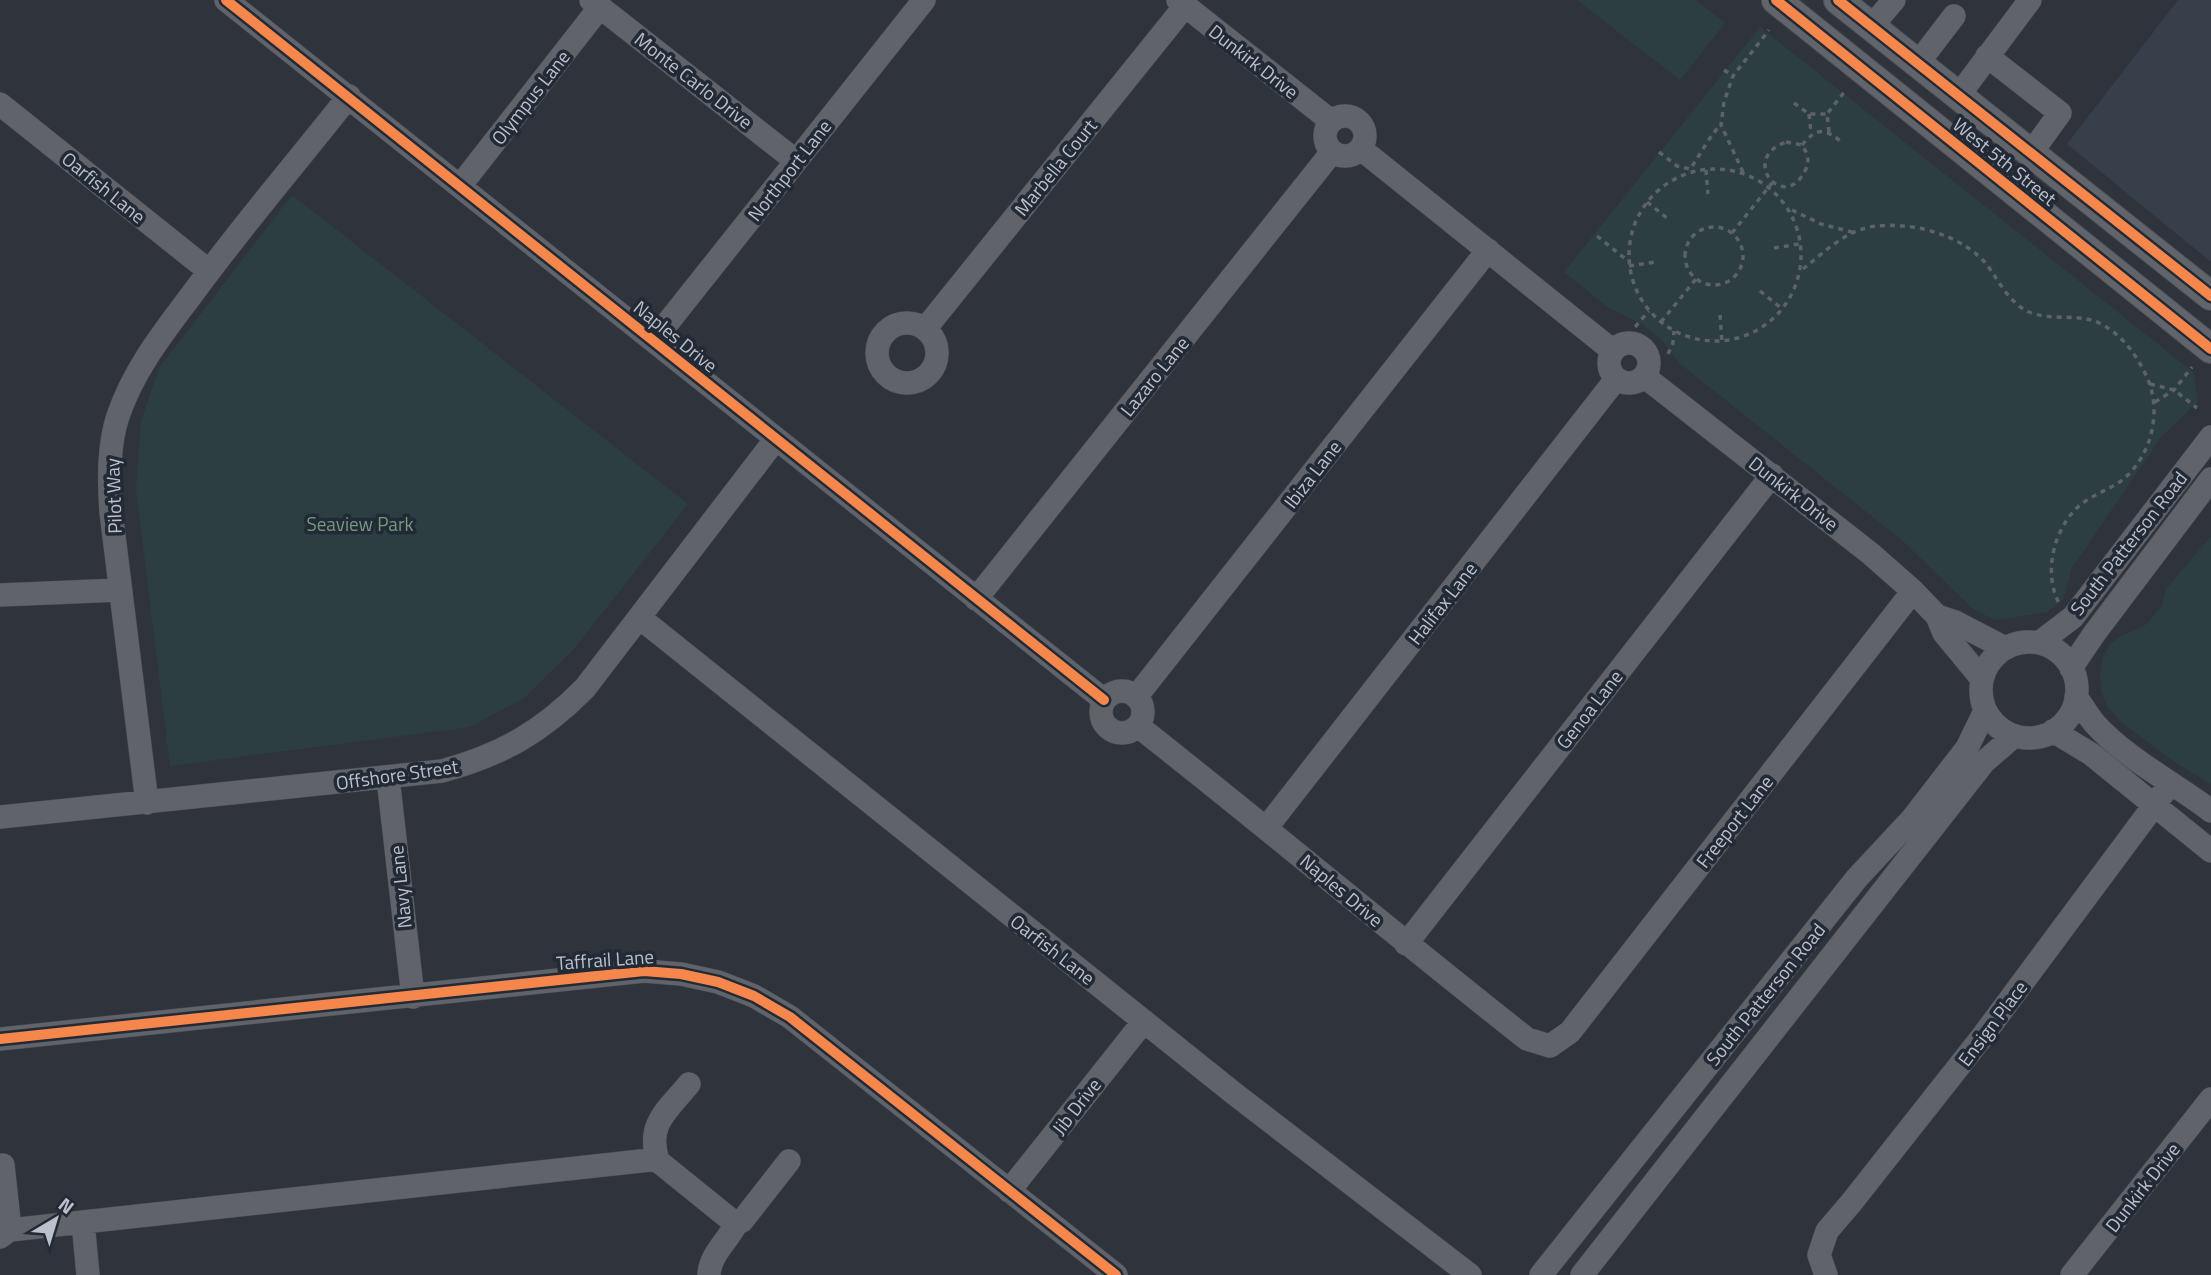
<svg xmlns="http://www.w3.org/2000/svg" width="2211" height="1275" viewBox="0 0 2211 1275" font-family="'Titillium Web',sans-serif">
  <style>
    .airport { fill: #373f4b }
    .green { fill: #2d3e42 }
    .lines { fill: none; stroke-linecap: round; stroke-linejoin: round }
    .minor-casing { stroke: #4b4e54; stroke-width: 24 }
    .major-casing { stroke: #4c5058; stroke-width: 30 }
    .path { stroke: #5d6267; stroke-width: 3.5; stroke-dasharray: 5 5; stroke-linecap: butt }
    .minor { stroke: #60636a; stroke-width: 23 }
    .major { stroke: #61656b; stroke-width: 28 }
    .cycleway-casing { stroke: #222a36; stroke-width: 15 }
    .cycleway { stroke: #f5874c; stroke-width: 10 }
    .labels { text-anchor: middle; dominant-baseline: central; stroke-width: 7; stroke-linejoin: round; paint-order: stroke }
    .street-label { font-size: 19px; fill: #bbc0cb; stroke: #222a36 }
    .park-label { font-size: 19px; fill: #74997e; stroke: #222a36 }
  </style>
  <rect width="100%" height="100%" fill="#2f333b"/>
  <path class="airport" d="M2178,0H2211V262L2067,144Z"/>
  <path class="green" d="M1577,0H1696L1725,23L1680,80Z
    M1760,27L2193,372L2198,402L2162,436L2072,568L2064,598L2048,612L1996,620L1974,610L1903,541L1679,363L1663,341L1643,325L1609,308L1564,272Z
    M292,195L688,504L574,649L524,698L470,727L170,766L136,489L141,421L159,368Z
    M2211,536V784L2173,761L2119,720L2108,708L2101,689L2100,673L2103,657L2110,645L2118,638L2147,624L2162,605L2166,589Z"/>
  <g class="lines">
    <g class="minor-casing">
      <path id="minor" d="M226,0L1104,700
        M591,0L796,161
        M1178,0L1331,121
        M1871,27L1894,0
        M1987,56L2060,113L2031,153
        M1918,63L1954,16
        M1959,95L2030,0
        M0,104L209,271
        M1325 136a20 20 0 1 1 40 0a20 20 0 1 1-40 0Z
        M1361,149L1613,351
        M460,186L600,7
        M877 353a30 30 0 1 1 60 0a30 30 0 1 1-60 0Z
        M925,329L1185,6
        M654,340L924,0
        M1609 363a20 20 0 1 1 40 0a20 20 0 1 1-40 0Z
        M1645,377L1871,554L1913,591L1937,616L1944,633L1982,679
        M0,595L120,590
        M976,599L1332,152
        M1937,616L1955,622L2005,648
        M640,618L1236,1095L1470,1275
        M1981 690a48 48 0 1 1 96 0a48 48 0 1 1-96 0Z
        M2039,643L2073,617L2211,437
        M2071,668L2094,634L2211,479
        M1101 712a21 21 0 1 1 42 0a21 21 0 1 1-42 0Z
        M1136,697L1488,250
        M2076,697C2083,706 2088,716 2095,724C2128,760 2173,782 2211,811
        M1138,726C1269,829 1396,936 1527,1039L1550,1046L1570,1032L1913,591
        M2053,731L2091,754L2211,851
        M388,778L413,997
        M147,803L111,512C109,480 108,447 118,416C134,369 163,333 193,293C242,226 297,162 349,96
        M0,817L442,771C501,755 542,732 585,688L775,440
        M1267,827L1616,379
        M1406,944L1772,475
        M0,1039L644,971L681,974L718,982L754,996L790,1017L1116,1275
        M658,1161C646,1124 667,1111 689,1084
        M3,1165L10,1230
        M1009,1191L1144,1021
        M83,1222L88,1275
        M736,1224L742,1221L789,1161
        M0,1237L10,1230L650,1160L658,1161L736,1224C728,1241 710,1254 709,1275
        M1541,1275L1857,878L1912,819L1967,748L1985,711
        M1582,1275L1984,762L2014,736
        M1826,1275L1819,1255L1827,1231L1851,1203L1982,1037L2170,784
        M2072,1275L2211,1099"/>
    </g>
    <g class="major-casing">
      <path id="major" d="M1776,0L2211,349
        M1838,0L2211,296"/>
    </g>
    <path class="path" d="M1724,70L1733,76
      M1794,103L1809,114H1827
      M1809,114L1811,133
      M1829,132L1827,114L1845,91
      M1786,142L1802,145C1808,154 1810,161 1805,171C1784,213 1738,159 1786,142Z
      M1802,145C1818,126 1825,129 1843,143
      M1659,152L1677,166L1690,169C1699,157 1711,133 1721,125
      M1629 255a86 86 0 1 1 172 0a86 86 0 1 1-172 0Z
      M1706,170L1708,194
      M1743,172L1721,125L1724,102L1733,76L1769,30
      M1647,202L1667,218
      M1792,210L1821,224L1852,232
      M1685 256a29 29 0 1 1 58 0a29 29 0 1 1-58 0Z
      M1732,233L1772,183
      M1597,236L1628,261
      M1774,248L1799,244
      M1629,266L1656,262
      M1803,269C1818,257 1833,243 1850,234C1875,220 1918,225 1943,235C1961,242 1979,253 1990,269C2001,285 2010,303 2029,312C2053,322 2079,312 2101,324C2123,336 2135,353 2146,375C2163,410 2152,457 2121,481C2109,489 2096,494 2084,502C2055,523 2042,571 2059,603
      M1760,291L1781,308
      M1720,315L1722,342
      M1661,322L1696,279
      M1635,327L1649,311
      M1668,354L1673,343L1674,331
      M2150,384L2174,390L2197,408
      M2155,402L2174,390L2192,367"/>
    <use href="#minor" class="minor"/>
    <use href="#major" class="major"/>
    <g class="cycleway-casing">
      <path id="cycleway" d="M226,0L1104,700
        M1776,0L2211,349
        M1838,0L2211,296
        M0,1039L644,971L681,974L718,982L754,996L790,1017L1116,1275"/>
    </g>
    <use href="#cycleway" class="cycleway"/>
  </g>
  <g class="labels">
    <g class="street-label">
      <text transform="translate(1254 61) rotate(38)">Dunkirk Drive</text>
      <text transform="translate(694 80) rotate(38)">Monte Carlo Drive</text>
      <text transform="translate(530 97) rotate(-52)">Olympus Lane</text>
      <text transform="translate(2005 161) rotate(39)">West 5th Street</text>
      <text transform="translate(1055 167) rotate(-51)">Marbella Court</text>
      <text transform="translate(789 170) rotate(-52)">Northport Lane</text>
      <text transform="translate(104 187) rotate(39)">Oarfish Lane</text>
      <text transform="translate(676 336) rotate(39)">Naples Drive</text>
      <text transform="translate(1154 376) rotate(-51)">Lazaro Lane</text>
      <text transform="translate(1312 474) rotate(-52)">Ibiza Lane</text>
      <text transform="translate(1794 493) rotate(38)">Dunkirk Drive</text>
      <text transform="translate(113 496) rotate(-92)">Pilot Way</text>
      <text transform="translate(2128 543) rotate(-52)">South Patterson Road</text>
      <text transform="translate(1442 603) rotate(-52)">Halifax Lane</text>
      <text transform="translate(1589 709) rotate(-52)">Genoa Lane</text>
      <text transform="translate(397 774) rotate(-8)">Offshore Street</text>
      <text transform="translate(1734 821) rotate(-52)">Freeport Lane</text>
      <text transform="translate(400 887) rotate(-96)">Navy Lane</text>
      <text transform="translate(1342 890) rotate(40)">Naples Drive</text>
      <text transform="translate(1053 949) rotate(38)">Oarfish Lane</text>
      <text transform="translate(605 959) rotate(-4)">Taffrail Lane</text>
      <text transform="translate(1765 994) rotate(-51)">South Patterson Road</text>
      <text transform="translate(1992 1023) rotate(-53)">Ensign Place</text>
      <text transform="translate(1076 1106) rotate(-52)">Jib Drive</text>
      <text transform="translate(2142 1187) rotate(-52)">Dunkirk Drive</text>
    </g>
    <g class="park-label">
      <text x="360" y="523">Seaview Park</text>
    </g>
  </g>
  <g transform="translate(56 1219) rotate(38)" stroke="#222a36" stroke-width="5" paint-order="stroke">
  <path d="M0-5L12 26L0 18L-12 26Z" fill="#bbc0cb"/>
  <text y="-10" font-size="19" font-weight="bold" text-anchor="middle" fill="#bbc0cb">N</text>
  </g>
</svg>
